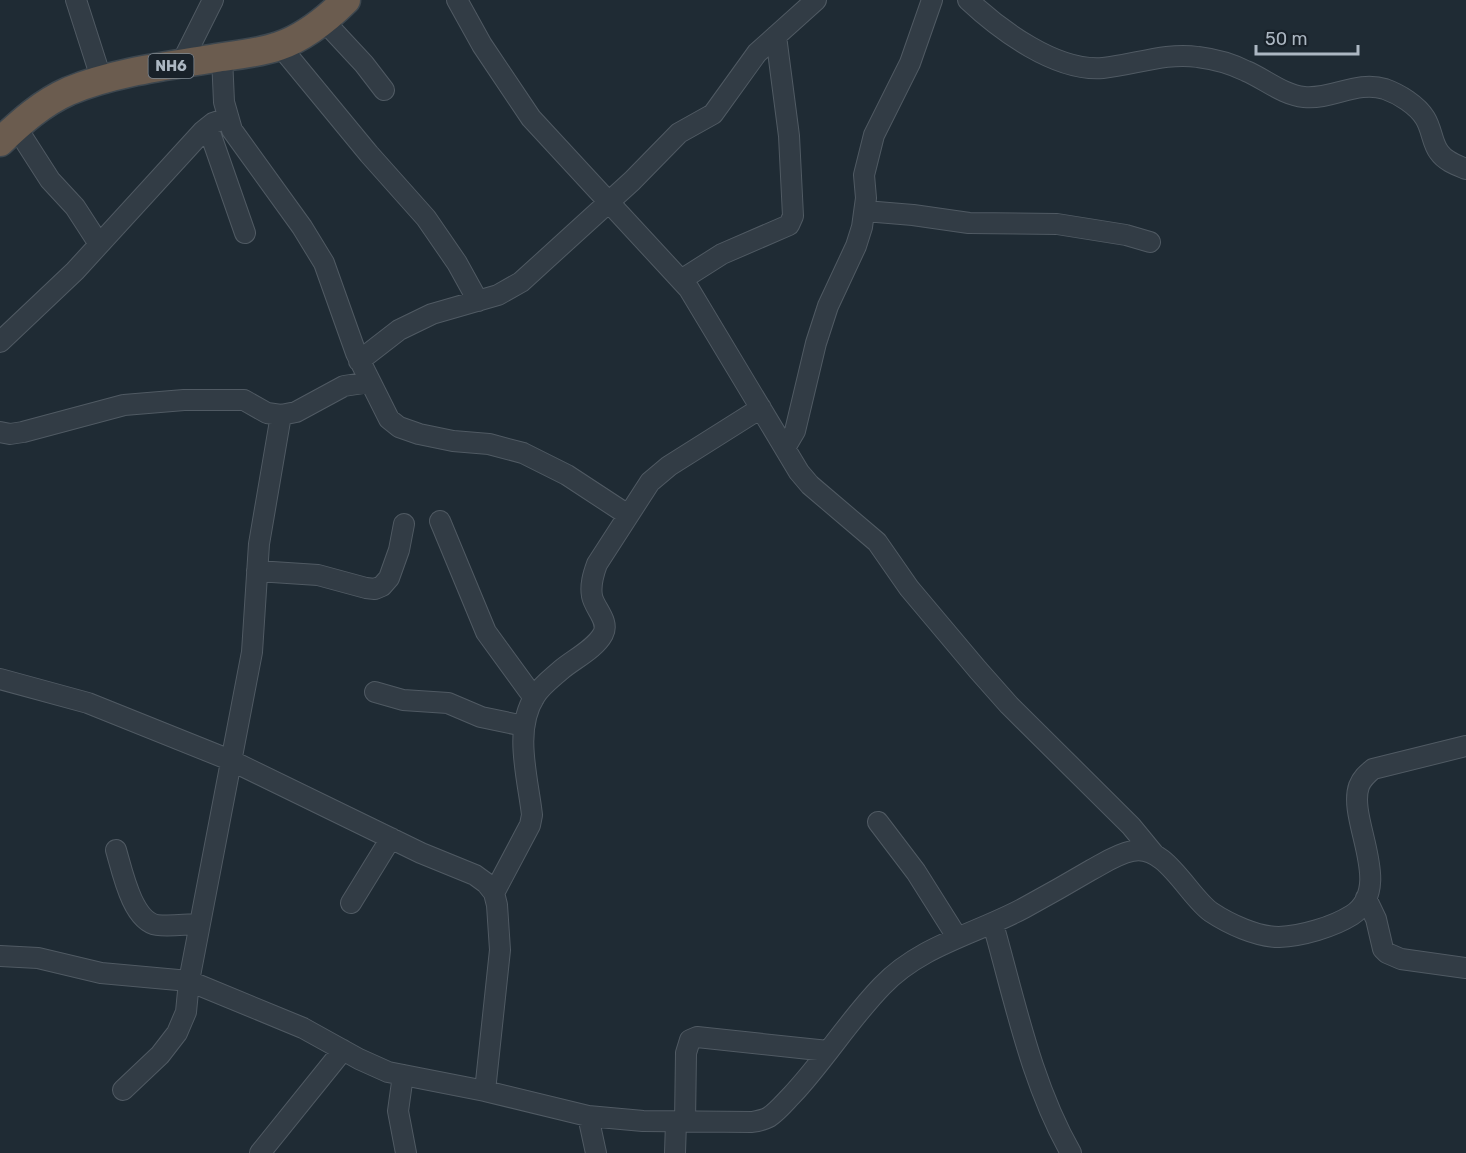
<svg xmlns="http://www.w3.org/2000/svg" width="1466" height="1153" viewBox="0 0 1466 1153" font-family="Rubik,sans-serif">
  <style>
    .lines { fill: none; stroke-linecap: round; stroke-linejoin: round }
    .minor-casing { stroke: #505a63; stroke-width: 22 }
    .highway-casing { stroke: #3d474f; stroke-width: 31 }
    .minor { stroke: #323c45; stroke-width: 20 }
    .highway { stroke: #6b5c4f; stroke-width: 28 }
    .labels { text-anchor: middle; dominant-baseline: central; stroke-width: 5; stroke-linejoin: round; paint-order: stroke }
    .shield { fill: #182129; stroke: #808a94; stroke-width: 1.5 }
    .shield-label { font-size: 15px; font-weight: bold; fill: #acb7c2 }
  </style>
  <rect width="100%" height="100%" fill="#1f2b34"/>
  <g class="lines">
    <g class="minor-casing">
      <path id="minor" d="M76,0L102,81
        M457,0L482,45L531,118L689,289L799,472L810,485L877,542L909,588L978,670L1009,705L1131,826L1154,854
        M968,0C1000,30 1056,72 1103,68C1134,65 1166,52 1198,57C1214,59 1232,64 1246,71C1265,79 1283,95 1304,97C1332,100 1357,80 1385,89C1399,94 1417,105 1425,118C1432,129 1432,143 1439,152C1445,161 1456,165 1466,169
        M324,21L364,64L384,90
        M280,46L369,154L426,218L457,263L478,301
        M222,57L224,102L232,130L302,227L324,263L356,353L389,419L399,427L419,434L453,441L489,444L523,453L567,475L628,515
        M181,64L213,0
        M16,127L50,180L75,207L99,244
        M208,127L245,233
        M865,211L913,215L969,223L1057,224L1126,235L1150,242
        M681,280L722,254L789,225L793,216L789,136L776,36
        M0,342L75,271L203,131L213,123L228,118
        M359,361L399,330L432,314L498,295L521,282L632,181L679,133L713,114L757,53L816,0
        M0,432L10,434L23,432L124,405L184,400H244L267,413L281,415L296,412L344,386L370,382
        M785,448L795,431L816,343L828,306L856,246L862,227L866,198L864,175L874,135L910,63L932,0
        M440,521L486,632L534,698
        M257,571L318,575L366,588L375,589L382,586L389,578L399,550L404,524
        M0,679L88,703L230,760L421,853L475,875L486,883L494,893L497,905L500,950L485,1091
        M375,692L403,700L448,703L481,717L524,726
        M878,822L916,872L957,937
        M116,850C122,870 132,921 157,925C170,927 186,924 199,924
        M494,893L530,825L532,815C528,778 513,730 535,696C541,686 552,678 561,670C574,659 595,649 603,634C610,621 594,608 592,596C590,585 593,575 597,564L650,482L669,466L761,408
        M1366,898L1376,919L1383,949L1387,953L1401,959L1466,968
        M351,903L391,838
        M993,924C1015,1001 1031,1083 1071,1153
        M0,956L38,958L101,973L189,981L303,1028L359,1059L388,1072L485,1091L588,1116L643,1121L752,1122C758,1121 764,1120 769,1117C778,1111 785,1102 792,1095C824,1061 849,1020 882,986C921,945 976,934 1024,908C1046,896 1069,883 1091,870C1104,863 1117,854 1132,851C1165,843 1188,896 1211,912C1229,924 1257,937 1279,937C1302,936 1333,927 1352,915C1395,887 1347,820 1359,786C1362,778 1367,774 1373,769L1466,746
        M403,1075L398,1111L406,1153
        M123,1090L160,1055L177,1033L186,1012L189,981L252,652L259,544L281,415
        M588,1116L596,1153
        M685,1122L686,1053L690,1040L697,1037L828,1051
        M260,1153L343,1050
        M675,1153L676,1122"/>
    </g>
    <g class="highway-casing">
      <path id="highway" d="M0,142C21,122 42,103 69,91C115,72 167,66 216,58C237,55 259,53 279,46C305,37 327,19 346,0"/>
    </g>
    <use href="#minor" class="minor"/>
    <use href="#highway" class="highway"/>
  </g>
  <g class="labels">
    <rect class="shield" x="148.5" y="54" width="45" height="24" rx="4.5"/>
    <g class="shield-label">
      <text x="171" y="66">NH6</text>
    </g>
  </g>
  <path d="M1256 45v9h102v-9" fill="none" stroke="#acb7c2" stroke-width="3"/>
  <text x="1265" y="45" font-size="18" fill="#acb7c2" stroke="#182129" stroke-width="4.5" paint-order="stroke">50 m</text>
</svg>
